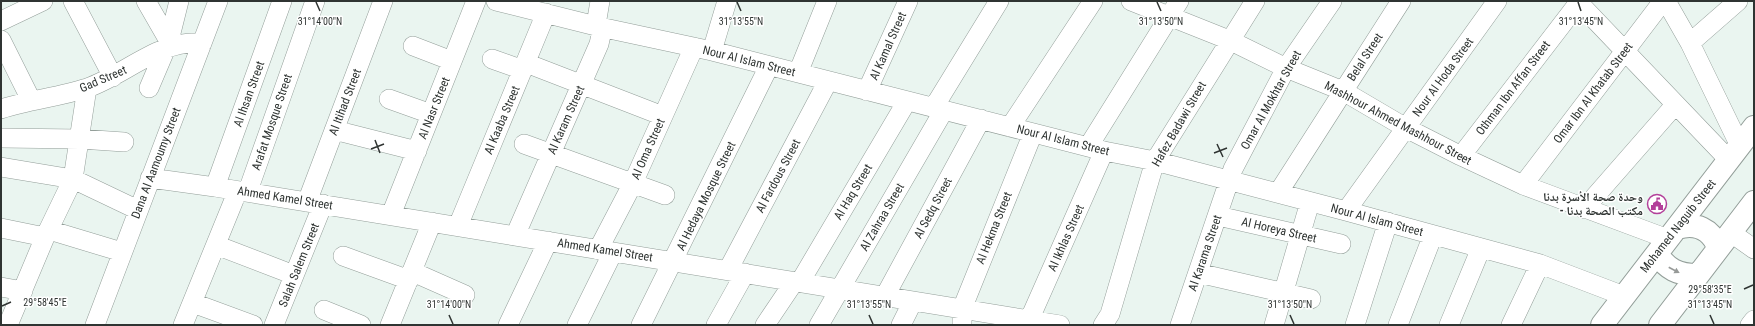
<svg xmlns="http://www.w3.org/2000/svg" width="1755" height="326" viewBox="0 0 1755 326" font-family="'Roboto Condensed','Noto Naskh Arabic',sans-serif">
  <style>
    .lines { fill: none; stroke-linecap: round; stroke-linejoin: round }
    .minor-casing { stroke: #939e99; stroke-width: 20 }
    .secondary-casing { stroke: #939e99; stroke-width: 24 }
    .minor { stroke: #fff; stroke-width: 19 }
    .secondary { stroke: #fff; stroke-width: 22 }
    .oneway { fill: #979a98 }
    .ticks { fill: none; stroke: #2f3432; stroke-width: 1.5 }
    .labels { text-anchor: middle; dominant-baseline: central; stroke-width: 3; stroke-linejoin: round; paint-order: stroke }
    .street-label { font-size: 12px; fill: #2f3432; stroke: #fff }
    .poi-label { font-size: 12px; font-weight: bold; fill: #2f3432; stroke: #fff; text-anchor: end }
    .ticks-label { font-size: 10px; text-anchor: middle; fill: #2f3432; stroke: #fff; stroke-width: 3; stroke-linejoin: round; paint-order: stroke }
  </style>
  <rect width="100%" height="100%" fill="#eaf5f0"/>
  <g class="lines">
    <g class="minor-casing">
      <path id="minor" d="M73,1L113,77
        M146,1L169,41
        M496,1L600,27L712,51L1104,151L1155,161L1346,211L1540,264L1624,296
        M1131,1L1229,40L1286,68L1343,91L1406,128L1461,156L1523,185L1668,239
        M1577,1L1729,160
        M1666,1L1690,43L1740,146
        M1,21L43,1
        M1,40L31,100
        M1690,43L1738,1
        M413,46L452,61
        M712,51L727,1
        M492,59L523,70
        M526,63L663,116
        M798,73L827,1
        M149,88L169,41L179,1
        M867,91L908,1
        M389,99L431,114
        M934,107L999,1
        M1,109C29,100 59,97 87,88C125,75 160,39 202,43
        M1010,127L1093,1
        M334,130L417,151
        M1,138L80,139L124,142
        M524,144L665,195
        M1088,147L1179,1
        M1461,156L1580,1
        M1,167L73,179L138,210
        M150,178L215,187L1060,325
        M1523,185L1663,1
        M215,187L282,1
        M1278,193L1401,1
        M307,202L383,1
        M1584,209L1675,105
        M1346,211L1497,1
        M391,215L476,1
        M1218,216L1341,244
        M458,226L546,13
        M1,228L45,237
        M49,230L122,252
        M1730,232L1754,249
        M515,236L599,44L601,35L597,19L600,1
        M216,245L294,275
        M598,250L633,183L694,47
        M343,256L409,280
        M728,270L828,81
        M413,272L465,295
        M1198,273L1311,299
        M800,282L907,101
        M1,287L23,291
        M885,296L981,119
        M193,303L253,325
        M324,310L361,325
        M8,325L45,237L73,179L87,88
        M95,325L218,1
        M183,325L236,195L249,188L315,1
        M274,325L323,204
        M390,325L432,222
        M508,325L548,241
        M577,325L613,252
        M641,325L769,66
        M716,325L745,273
        M765,325L794,282
        M819,325L944,110
        M901,325L913,301
        M962,325V309L1033,133
        M1027,325L1104,151
        M1103,325L1110,314L1155,161L1255,1
        M1180,325L1233,169L1286,68L1332,1
        M1274,325L1310,202
        M1355,325L1388,222
        M1398,325L1433,235
        M1449,325L1481,248
        M1511,325L1540,264
        M1750,325L1754,320"/>
    </g>
    <g class="secondary-casing">
      <path id="secondary" d="M1677,228C1696,222 1711,229 1718,247
        M1657,254C1667,269 1678,275 1697,275
        M1602,325L1754,127
        M1660,325L1754,202"/>
    </g>
    <use href="#minor" class="minor"/>
    <use href="#secondary" class="secondary"/>
  </g>
  <defs><path id="oneway-solid" d="M-6-.8H1V-3.2L6.5 0L1 3.2V.8H-6Z"/></defs>
  <use class="oneway" href="#oneway-solid" transform="translate(1674 270) rotate(28)"/>
  <path class="ticks" d="M316,2L320,11M737,2L741,11M1157,2L1161,11M1578,2L1581,11M375,140L380,153M1217,144L1223,157M371,149L384,144M1214,153L1227,148M1744,289L1753,285M2,306L11,302M449,315L453,324M869,315L873,324M1290,315L1294,324M1710,315L1714,324"/>
  <defs>
    <g id="civic-ring" transform="scale(1)"><circle r="9.5" fill="#fff" stroke="#b3409a" stroke-width="1.5"/><path d="M-.6-6.5H3V-4.5H.6V-3L4-1V1h2V6H-6V1h2V-1L-.6-3ZM-1.2 2.5V6h2.4V2.5Z" fill="#b3409a"/></g>
  </defs>
  <g fill-rule="evenodd">
    <use href="#civic-ring" x="1657" y="204"/>
  </g>
  <g class="labels">
    <g class="street-label">
      <text transform="translate(888 46) rotate(-66)">Al Kamal Street</text>
      <text transform="translate(1365 57) rotate(-57)">Belal Street</text>
      <text transform="translate(749 61) rotate(14)">Nour Al Islam Street</text>
      <text transform="translate(1443 77) rotate(-54)">Nour Al Hoda Street</text>
      <text transform="translate(103 79) rotate(-23)">Gad Street</text>
      <text transform="translate(1513 88) rotate(-53)">Othman Ibn Affan Street</text>
      <text transform="translate(1593 93) rotate(-53)">Omar Ibn Al Khatab Street</text>
      <text transform="translate(249 94) rotate(-70)">Al Ihsan Street</text>
      <text transform="translate(1271 100) rotate(-61)">Omar Al Mokhtar Street</text>
      <text transform="translate(345 102) rotate(-69)">Al Itihad Street</text>
      <text transform="translate(434 108) rotate(-68)">Al Nasr Street</text>
      <text transform="translate(502 120) rotate(-67)">Al Kaaba Street</text>
      <text transform="translate(566 120) rotate(-66)">Al Karam Street</text>
      <text transform="translate(272 122) rotate(-71)">Arafat Mosque Street</text>
      <text transform="translate(1398 123) rotate(28)">Mashhour Ahmed Mashhour Street</text>
      <text transform="translate(1179 124) rotate(-60)">Hafez Badawi Street</text>
      <text transform="translate(1063 140) rotate(14)">Nour Al Islam Street</text>
      <text transform="translate(648 149) rotate(-66)">Al Oma Street</text>
      <text transform="translate(156 163) rotate(-69)">Dana Al Aamoumy Street</text>
      <text transform="translate(778 176) rotate(-62)">Al Fardous Street</text>
      <text transform="translate(853 192) rotate(-59)">Al Haq Street</text>
      <text transform="translate(706 196) rotate(-64)">Al Hedaya Mosque Street</text>
      <text transform="translate(285 198) rotate(9)">Ahmed Kamel Street</text>
      <text transform="translate(933 208) rotate(-62)">Al Sedq Street</text>
      <text transform="translate(882 217) rotate(-60)">Al Zahraa Street</text>
      <text transform="translate(1377 220) rotate(15)">Nour Al Islam Street</text>
      <text transform="translate(1678 226) rotate(-52)">Mohamed Naguib Street</text>
      <text transform="translate(994 228) rotate(-68)">Al Hekma Street</text>
      <text transform="translate(1279 230) rotate(13)">Al Horeya Street</text>
      <text transform="translate(1066 238) rotate(-66)">Al Ikhlas Street</text>
      <text transform="translate(605 250) rotate(9)">Ahmed Kamel Street</text>
      <text transform="translate(1205 253) rotate(-71)">Al Karama Street</text>
      <text transform="translate(299 265) rotate(-68)">Salah Salem Street</text>
    </g>
    <g class="poi-label">
      <text x="1643" y="197">وحدة صحة الأسرة بدنا<tspan x="1643" dy="14">- مكتب الصحة بدنا</tspan></text>
    </g>
  </g>
  <g class="ticks-label">
    <text x="320" y="25">31°14'00"N</text>
    <text x="741" y="25">31°13'55"N</text>
    <text x="1161" y="25">31°13'50"N</text>
    <text x="1581" y="25">31°13'45"N</text>
    <text x="1710" y="293">29°58'35"E</text>
    <text x="45" y="306">29°58'45"E</text>
    <text x="449" y="308">31°14'00"N</text>
    <text x="869" y="308">31°13'55"N</text>
    <text x="1290" y="308">31°13'50"N</text>
    <text x="1710" y="308">31°13'45"N</text>
  </g>
  <rect width="1755" height="326" fill="none" stroke="#2f3432" stroke-width="4"/>
</svg>
